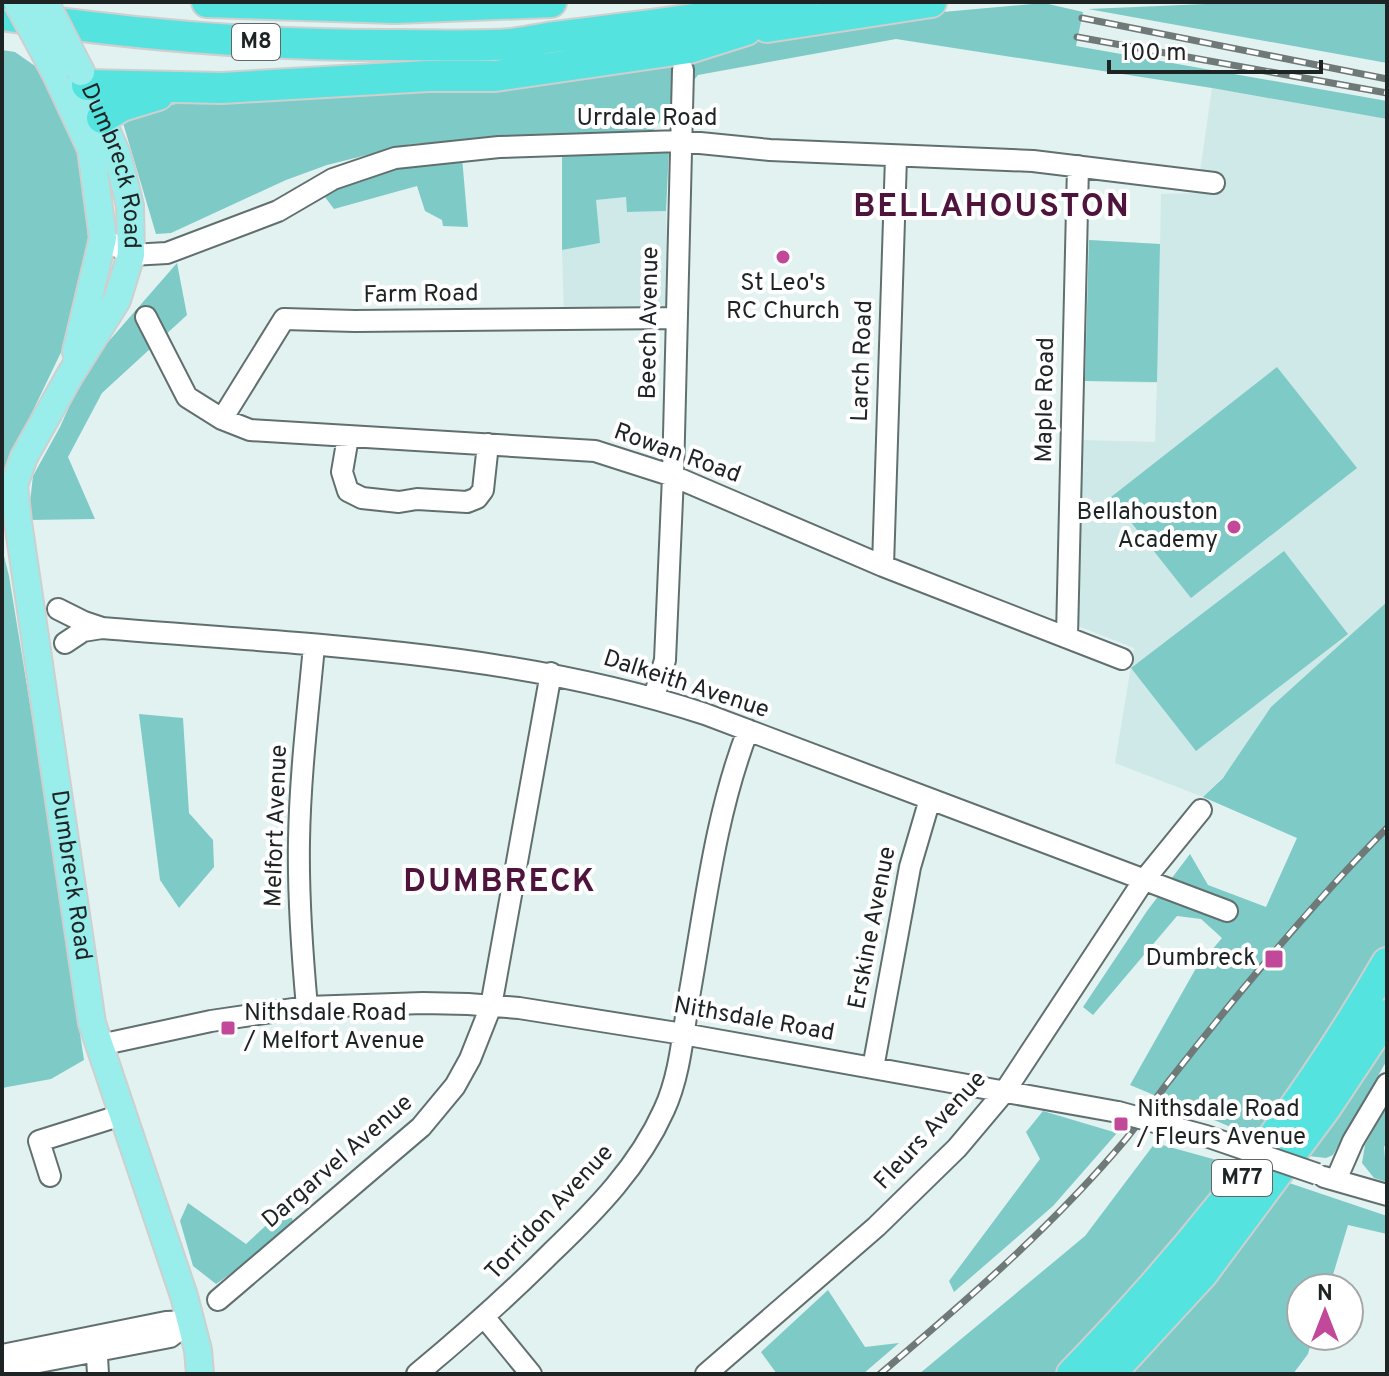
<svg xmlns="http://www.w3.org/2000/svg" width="1389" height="1376" viewBox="0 0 1389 1376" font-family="Overpass,sans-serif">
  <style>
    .built { fill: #cee9e7 }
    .green { fill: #7ecac7 }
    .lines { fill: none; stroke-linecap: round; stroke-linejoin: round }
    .minor-casing { stroke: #61706f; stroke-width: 24 }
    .major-casing { stroke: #cecfcf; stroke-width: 30 }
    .highway-casing { stroke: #cecfcf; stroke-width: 34 }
    .minor { stroke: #fff; stroke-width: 20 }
    .major { stroke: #99eeec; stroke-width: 26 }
    .highway { stroke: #55e3df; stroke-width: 30 }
    .rail-casing { stroke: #6e7978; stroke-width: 7 }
    .rail { stroke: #fff; stroke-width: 4; stroke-dasharray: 12; stroke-linecap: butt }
    .minor-bridge-casing { stroke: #61706f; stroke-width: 24; stroke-linecap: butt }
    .major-bridge-casing { stroke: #cecfcf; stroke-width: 30; stroke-linecap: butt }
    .minor-bridge { stroke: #fff; stroke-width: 20 }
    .major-bridge { stroke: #99eeec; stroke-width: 26 }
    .poi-dot { fill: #c2489a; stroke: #fff; stroke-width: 3 }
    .labels { text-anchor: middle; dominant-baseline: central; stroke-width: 8; stroke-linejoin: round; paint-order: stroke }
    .shield { fill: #fff; stroke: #626666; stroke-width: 2 }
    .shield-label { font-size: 22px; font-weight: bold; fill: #1e2424 }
    .street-label { font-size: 24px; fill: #1e2424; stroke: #fff }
    .poi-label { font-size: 24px; fill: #1e2424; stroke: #fff; text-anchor: end }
    .district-label { font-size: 32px; font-weight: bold; letter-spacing: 2px; fill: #4e143c; stroke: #fff }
  </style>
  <rect width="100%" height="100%" fill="#e1f2f1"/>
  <path class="built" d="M1212,88L1387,119V612L1203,797L1115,763L1134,648L1078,626L1082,440L1155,442L1157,383L1085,381L1089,240L1160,244L1161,194L1197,193Z
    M626,197L628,212L666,211L668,305L657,311L564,315L562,250L600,243L595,200Z"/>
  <path class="green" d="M1253,2H1387V63L1088,9Z
    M1044,3L1083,12L1076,46L1387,101V119L1212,88L896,39L698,75L653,130L411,144L327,165L286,180L171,233L156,234L123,123L151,107L229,98L463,90L623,71L774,38L920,14Z
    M2,50L15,52L35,66L58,102L79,150L88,237L82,290L65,344L14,450L2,491Z
    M669,149L666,211L627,212L626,197L596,200L600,243L562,250V150Z
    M462,157L468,227L443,226L442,220L425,211L417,186L334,209L325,197V193L404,165Z
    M1089,240L1160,244L1157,382L1085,381Z
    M177,263L187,315L102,393L68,457L95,519L28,520L33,476L60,427L88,365Z
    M1277,367L1357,468L1191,598L1111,497Z
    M2,548L9,576L36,741L84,1060L51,1079L2,1088Z
    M1284,551L1348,634L1196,751L1131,668Z
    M1387,602V951L1262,1140L1130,1085L1195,970L1222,938L1201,919L1177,916L1093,1015L1083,1007L1147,911L1190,854L1208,885L1266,907L1297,838L1203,797L1223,778L1271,707Z
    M139,714L183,718L189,813L213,840L214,867L179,908L160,880Z
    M1387,1043V1060L1333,1155L1326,1158L1308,1156Z
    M1387,1105V1143L1384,1147L1387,1182L1374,1178L1362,1163L1365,1145Z
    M1043,1111L1117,1133L1053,1206L954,1292L949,1281L1040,1159L1026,1132Z
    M1155,1143L1242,1167L1387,1216V1234L1348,1225L1329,1288H1301V1336H1313L1308,1354L1293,1374H919L1085,1236Z
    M188,1203L246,1244L273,1219L292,1218L295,1229L216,1284L193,1266L180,1221Z
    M828,1290L865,1347L899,1343L863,1374H777L761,1352Z"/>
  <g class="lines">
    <g class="minor-casing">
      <path id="minor" d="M103,238L131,255L167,253L278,211L333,179L395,158L499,147L680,141L770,150L1033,161L1214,183
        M146,317L187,397L222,419L250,430L595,451L673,476L883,566L1122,659
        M222,419L284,319L355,321L675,318
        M348,437L342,472L348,491L362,498L399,502L417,499L467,502L477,498L483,490L488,444
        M883,566L896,157
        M58,609L84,622L102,628L83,631L65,643
        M102,628C304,645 510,650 705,714L1227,911
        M1067,636L1078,166
        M654,697L665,660L673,476L683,70
        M307,1007C302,952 298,897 299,841C300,776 308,711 314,646
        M100,1045L211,1021L307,1007L423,1003L468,1004L519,1008L683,1034L1118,1112
        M873,1068L910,867L930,799
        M50,1176L39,1141L125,1114
        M1324,1177L1387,1195
        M1336,1180L1353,1141L1387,1084
        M218,1300L421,1127L455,1086L470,1059L491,1006L551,673
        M485,1318L531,1374
        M96,1340L98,1374
        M2,1355L166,1322L191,1321
        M2,1369L170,1337L191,1321
        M417,1374C464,1335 509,1295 552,1252C596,1210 639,1166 664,1110C680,1076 683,1033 689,997C705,908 715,815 748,730
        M706,1374L876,1227L957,1148L1005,1091L1144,880L1201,810"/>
    </g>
    <g class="major-casing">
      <g id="major">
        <path d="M55,72L91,149L103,238L76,352"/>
        <path id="s1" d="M81,72L117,155L124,181L130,206L131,255L117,300L70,375L24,457L14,485L18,522L92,1023L184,1296L198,1350L200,1374"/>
      </g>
    </g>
    <g class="highway-casing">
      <path id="highway" d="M207,2L395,8L551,2
        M2,15C134,35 268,46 402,45C438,45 476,47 512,44C526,42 540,39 554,37C637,27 719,17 801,2
        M767,27L931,2
        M87,85L222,88L428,76H495L689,48L746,30
        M102,118L122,106L158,95
        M1072,1374C1193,1250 1300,1113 1387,963
        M1110,1374L1202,1274L1326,1107L1387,1015"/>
    </g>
    <use href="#minor" class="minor"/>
    <use href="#major" class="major"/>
    <use href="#highway" class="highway"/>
    <g class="rail-casing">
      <path id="rail" d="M1082,18L1387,79
        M1077,37L1387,93
        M880,1374C967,1300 1052,1227 1126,1139C1141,1121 1154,1100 1169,1081C1238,993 1309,907 1387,828"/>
    </g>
    <use href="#rail" class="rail"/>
    <g class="minor-bridge-casing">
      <path id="minor-bridge" d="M1118,1112L1206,1136L1317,1174"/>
    </g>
    <g class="major-bridge-casing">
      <path id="major-bridge" d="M17,2L55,72
        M45,2L81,72"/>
    </g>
    <use href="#minor-bridge" class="minor-bridge"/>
    <use href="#major-bridge" class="major-bridge"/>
  </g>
  <g class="poi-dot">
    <circle cx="783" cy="257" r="8"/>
    <circle cx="1234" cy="527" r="8"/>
    <rect x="1264" y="949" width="20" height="20" rx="4"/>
    <rect x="220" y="1020" width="16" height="16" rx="4"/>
    <rect x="1113" y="1116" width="16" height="16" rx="4"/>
  </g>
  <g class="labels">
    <g class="shield">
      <rect x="232" y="24" width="48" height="36" rx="6"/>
      <rect x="1212" y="1160" width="60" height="36" rx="6"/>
    </g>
    <g class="shield-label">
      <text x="256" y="42">M8</text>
      <text x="1242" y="1178">M77</text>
    </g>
    <g class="street-label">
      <text x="647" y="119">Urrdale Road</text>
      <text stroke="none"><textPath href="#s1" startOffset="100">Dumbreck Road</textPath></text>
      <text transform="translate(421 295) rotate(-1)">Farm Road</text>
      <text transform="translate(650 323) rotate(-89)">Beech Avenue</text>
      <text transform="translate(863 361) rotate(-88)">Larch Road</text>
      <text transform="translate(1046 400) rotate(-89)">Maple Road</text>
      <text transform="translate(677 454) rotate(20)">Rowan Road</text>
      <text transform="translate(686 685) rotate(18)">Dalkeith Avenue</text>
      <text transform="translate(277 826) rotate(-88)">Melfort Avenue</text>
      <text stroke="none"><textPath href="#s1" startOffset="846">Dumbreck Road</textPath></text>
      <text transform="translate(873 928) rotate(-79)">Erskine Avenue</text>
      <text transform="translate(754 1020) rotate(10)">Nithsdale Road</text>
      <text transform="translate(931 1131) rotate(-47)">Fleurs Avenue</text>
      <text transform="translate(338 1162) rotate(-41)">Dargarvel Avenue</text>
      <text transform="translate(550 1213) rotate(-47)">Torridon Avenue</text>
    </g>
    <g class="poi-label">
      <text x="783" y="284" text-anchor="middle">St Leo's<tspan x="783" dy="28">RC Church</tspan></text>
      <text x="1218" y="513">Bellahouston<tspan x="1218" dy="28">Academy</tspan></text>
      <text x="1256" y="959">Dumbreck</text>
      <text x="244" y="1014" text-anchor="start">Nithsdale Road<tspan x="244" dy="28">/ Melfort Avenue</tspan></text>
      <text x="1137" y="1110" text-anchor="start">Nithsdale Road<tspan x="1137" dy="28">/ Fleurs Avenue</tspan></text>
    </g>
    <g class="district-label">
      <text x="992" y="208">BELLAHOUSTON</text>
      <text x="500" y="883">DUMBRECK</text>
    </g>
  </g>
  <rect width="1389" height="1376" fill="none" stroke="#1e2424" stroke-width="8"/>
  <g transform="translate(1325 1312)"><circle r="38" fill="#ffffff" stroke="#a5a7a7" stroke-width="2"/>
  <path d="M0-6L14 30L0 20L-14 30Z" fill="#c2489a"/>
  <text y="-12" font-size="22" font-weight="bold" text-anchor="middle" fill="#1e2424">N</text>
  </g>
  <path d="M1109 60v12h212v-12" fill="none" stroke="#1e2424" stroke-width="4"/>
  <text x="1121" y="60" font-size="24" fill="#1e2424" stroke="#ffffff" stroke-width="6" paint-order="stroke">100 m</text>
</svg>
